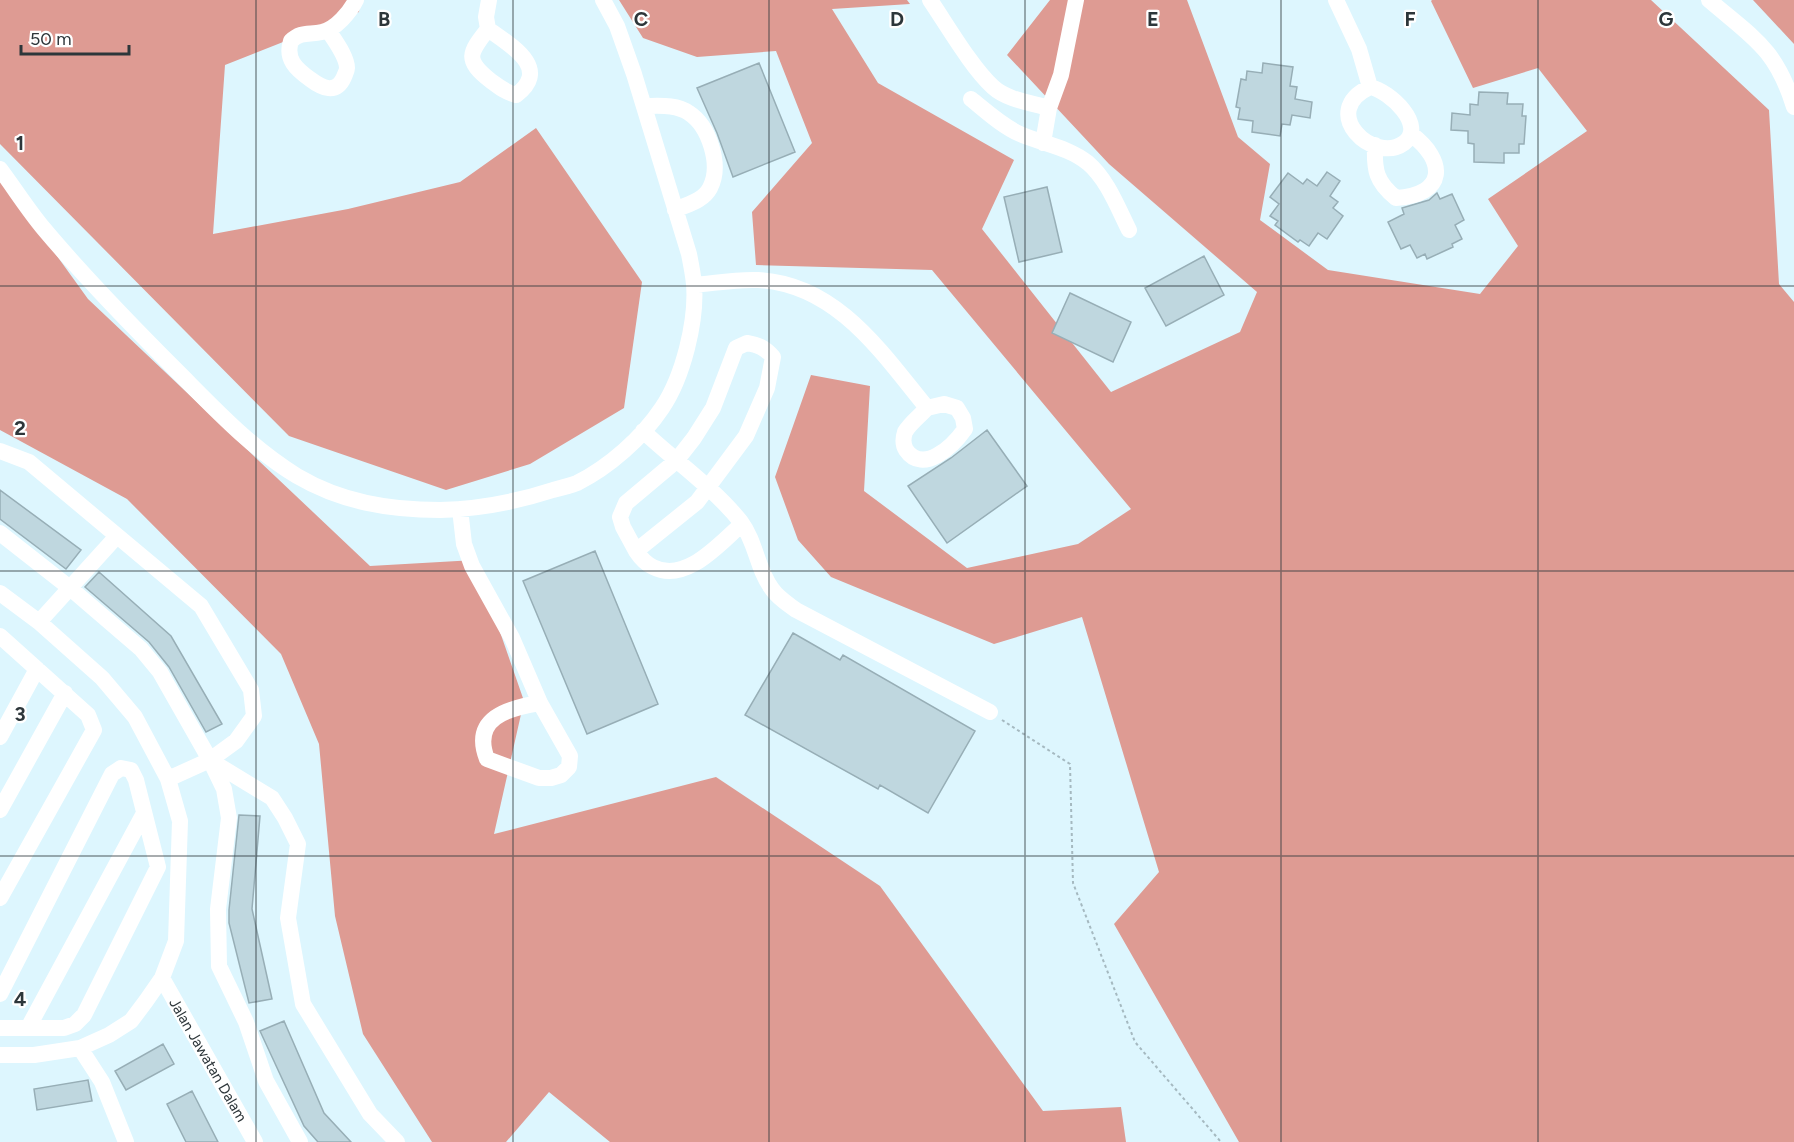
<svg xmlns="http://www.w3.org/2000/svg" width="1794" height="1142" viewBox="0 0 1794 1142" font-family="Figtree,sans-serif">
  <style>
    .forest { fill: #de9b93 }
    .building { fill: #bfd7df; stroke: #97aeb6; stroke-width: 1.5 }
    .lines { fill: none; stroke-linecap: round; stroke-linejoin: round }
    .path { stroke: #a5b9c0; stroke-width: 2; stroke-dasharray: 3 3; stroke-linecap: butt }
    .minor { stroke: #fff; stroke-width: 16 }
    .grid { fill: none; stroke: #2d363a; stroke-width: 1.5; stroke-opacity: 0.55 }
    .labels { text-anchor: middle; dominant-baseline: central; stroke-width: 4.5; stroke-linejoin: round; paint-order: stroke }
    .street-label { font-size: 15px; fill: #2d363a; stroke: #fff }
    .grid-label { font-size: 20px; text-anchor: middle; font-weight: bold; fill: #2d363a; stroke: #fff; stroke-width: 4.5; stroke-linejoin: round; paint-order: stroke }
  </style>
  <rect width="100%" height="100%" fill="#ddf6fe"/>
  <path class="forest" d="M0,0H360L359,12L225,65L213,234L348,209L460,182L536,128L642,282L624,408L530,464L446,490L289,436L0,144Z
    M619,0H907L910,4L832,9L878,83L1014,160L982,229L1111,392L1240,332L1257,292L1109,164L1007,55L1050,0H1187L1238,137L1270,164L1260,220L1328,270L1480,294L1518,246L1488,199L1587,131L1538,68L1473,88L1431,1L1432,0H1651L1769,110L1779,284L1794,302V1142H1239L1114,924L1159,872L1082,617L994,644L831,577L798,540L775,477L811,375L870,386L864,491L967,568L1078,544L1131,509L932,270L756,265L752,212L812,143L776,51L697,57L643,38Z
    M1753,0H1794V44Z
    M0,177L88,299L370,566L475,560L524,701L494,834L716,777L880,886L1043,1111L1121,1107L1126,1142H610L549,1092L506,1142H432L363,1034L335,916L319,744L281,654L127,499L0,430Z"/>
  <path class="building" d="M759,63L795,152L733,177L717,133L697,88Z
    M1263,63L1293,67L1290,86L1297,87L1295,99L1312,102L1310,118L1292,115L1290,125L1282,124L1280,136L1252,132L1253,121L1238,119L1240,108L1236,107L1241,79L1246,80L1247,71L1262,73Z
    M1479,92L1508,93L1507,104H1523L1522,116H1526L1524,144H1519V153H1504V163L1474,162V144L1468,143V131L1451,130L1452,113L1470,115V104L1478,105Z
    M1327,172L1340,181L1330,196L1338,202L1333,208L1343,216L1327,239L1318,233L1309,246L1300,240L1298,242L1275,225L1278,221L1270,216L1279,204L1270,197L1288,173L1303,184L1307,179L1317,186Z
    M1047,187L1062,252L1019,262L1004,197Z
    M1437,193L1440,199L1452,194L1464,220L1455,225L1462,239L1452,244L1453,247L1427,259L1425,254L1417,258L1410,245L1401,249L1388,222L1404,214L1402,208L1429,200Z
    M1204,256L1224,295L1166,326L1145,288Z
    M1070,293L1131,322L1113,362L1052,333Z
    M987,430L1027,486L947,543L908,486L951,458Z
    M0,490L81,550L66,569L0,519Z
    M595,551L658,704L587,734L523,581Z
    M99,572L171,636L222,724L206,732L169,667L149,642L85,587Z
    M793,633L840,660L843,655L975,731L928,813L880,785L878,789L745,715Z
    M239,815L260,816L252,909L272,999L249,1003L229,923V910Z
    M284,1021L324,1113L351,1142H318L304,1126L260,1031Z
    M163,1044L174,1064L126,1090L115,1071Z
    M88,1080L92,1101L37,1110L34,1089Z
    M192,1091L218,1142H186L167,1104Z"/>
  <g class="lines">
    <path class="path" d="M1002,720L1070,764L1073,883L1135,1042L1221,1142"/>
    <path class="minor" d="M930,0C947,25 972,68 993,87C1007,100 1032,103 1049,108
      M1336,0L1359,49L1370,87
      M1709,0C1752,37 1776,48 1794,107
      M488,29C469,53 464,60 491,81C499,87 505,92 516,95C552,68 510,45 488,29L486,17L489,0
      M328,30C334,40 347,56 347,68C347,71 345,74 344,77C336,95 322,88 310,79C296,69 285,59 291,41C301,31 309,35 322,32C336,29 350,12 356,0
      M1370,87C1390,91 1427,126 1404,143C1374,165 1317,112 1370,87Z
      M971,99C986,111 1002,126 1020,134C1043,144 1068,147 1088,163C1107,179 1118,208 1129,230
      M644,106C659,106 676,104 689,113C709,126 722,165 710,188C703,201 688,204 675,210
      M1043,143L1049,108L1061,75L1076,0
      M1375,145C1374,170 1376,182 1396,198C1446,195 1447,161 1411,134
      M0,169C15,189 28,210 44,229C86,279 131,325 177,371C215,409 251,448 297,476C341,502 389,510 440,510C479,509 516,502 553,490C561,488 569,486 577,483C609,467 642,438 662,408C683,377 697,321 694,284C693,274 691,264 689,254L634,74L617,26L603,0
      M694,285C716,283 737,279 758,280C837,284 882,353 927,408L944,404L957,408L963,418L965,429C953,446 923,475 906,450C903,445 903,438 905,432C910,423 920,416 927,408
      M747,343C759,345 765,348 773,357L767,388L746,436L697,502L636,551L623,527L620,517L626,503L676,461L694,438L713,408L736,348Z
      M643,431C675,461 714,488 741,522C756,542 757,569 772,589C778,598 788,604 796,610L990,712
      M0,451L29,462L201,606L251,690L254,716L236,741L210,760L168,779
      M460,509L464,544L472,566L512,638L540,703L570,756L569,767L561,775L551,778H539L487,759C471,718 508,708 540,703
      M0,533L70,588L141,649L160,672L210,760L224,789L229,818L218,909L219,966L246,1022L266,1081L300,1142
      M636,551C640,557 646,564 653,567C686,584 720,543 742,524
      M0,593L39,622L102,678L135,717L168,779L180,821L176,941L162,978L146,1001L131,1021L109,1035L80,1048L34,1055H0
      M39,622L117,536
      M0,636L88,715L94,730L0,898
      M0,737L37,669
      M211,761L272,798L285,818L298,844L288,918L303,1004L370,1114L397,1142
      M0,810L65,693
      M162,978L255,1142
      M0,994L112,774L121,768L131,770L136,780L158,867L84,1015L75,1024L64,1028H0
      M28,1028L143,815
      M80,1048L102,1082L126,1142"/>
  </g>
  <path class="grid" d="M256,0V1142M513,0V1142M769,0V1142M1025,0V1142M1281,0V1142M1538,0V1142M0,286H1794M0,571H1794M0,856H1794"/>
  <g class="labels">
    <g class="street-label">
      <text transform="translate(208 1060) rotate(60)">Jalan Jawatan Dalam</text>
    </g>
  </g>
  <g class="grid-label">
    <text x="384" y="26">B</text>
    <text x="641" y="26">C</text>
    <text x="897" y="26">D</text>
    <text x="1153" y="26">E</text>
    <text x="1410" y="26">F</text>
    <text x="1666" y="26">G</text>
    <text x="20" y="150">1</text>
    <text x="20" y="435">2</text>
    <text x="20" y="721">3</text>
    <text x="20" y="1006">4</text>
  </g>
  <path d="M21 45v9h108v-9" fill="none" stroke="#2d363a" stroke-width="3"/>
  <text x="30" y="45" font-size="18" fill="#2d363a" stroke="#ffffff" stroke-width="4.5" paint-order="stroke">50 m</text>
</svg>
